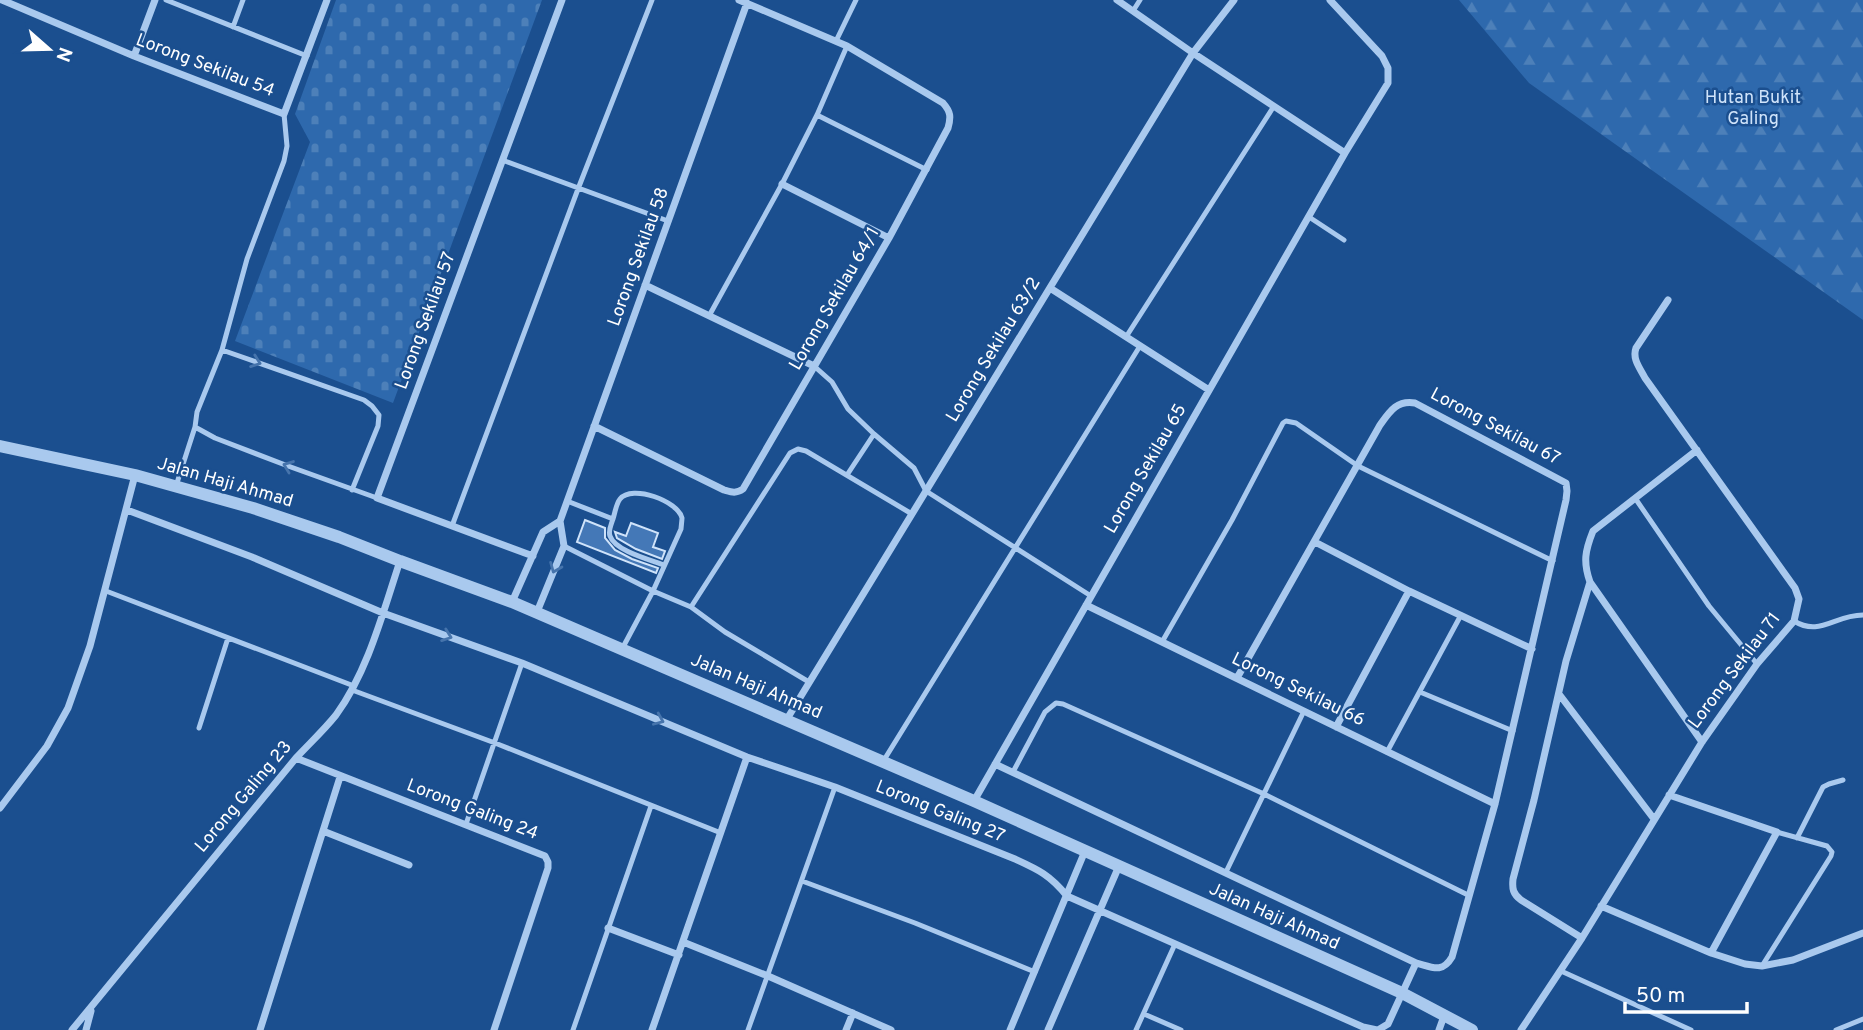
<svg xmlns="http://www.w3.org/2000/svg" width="1863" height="1030" viewBox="0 0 1863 1030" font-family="Overpass,sans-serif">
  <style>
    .forest { fill: url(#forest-firs) }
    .cemetery { fill: url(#cemetery-stones) }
    .building { fill: #4478b7; stroke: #cfe3fa; stroke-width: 2 }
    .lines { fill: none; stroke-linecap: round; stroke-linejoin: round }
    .service { stroke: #a9c9ee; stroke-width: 5 }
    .minor { stroke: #a9c9ee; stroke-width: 7 }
    .tertiary { stroke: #a9c9ee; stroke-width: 12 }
    .oneway { stroke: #4674ac }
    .labels { text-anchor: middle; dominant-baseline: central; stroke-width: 5; stroke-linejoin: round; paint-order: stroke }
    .street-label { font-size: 18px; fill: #fff; stroke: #1b4f8f }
    .park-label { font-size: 18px; fill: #cfe3fa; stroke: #1b4f8f }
  </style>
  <defs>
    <pattern id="forest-firs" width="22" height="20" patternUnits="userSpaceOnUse" patternTransform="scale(1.75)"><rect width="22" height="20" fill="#2e69ad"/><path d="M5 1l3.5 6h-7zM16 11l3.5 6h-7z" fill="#4d80b9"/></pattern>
    <pattern id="cemetery-stones" width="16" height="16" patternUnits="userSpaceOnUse" patternTransform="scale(1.75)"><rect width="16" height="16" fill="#2e69ad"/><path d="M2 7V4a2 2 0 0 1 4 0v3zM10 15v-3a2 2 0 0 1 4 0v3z" fill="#4d80b9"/></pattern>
  </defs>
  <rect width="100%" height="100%" fill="#1b4f8f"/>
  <path class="forest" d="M1459,0H1863V320L1529,83Z"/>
  <path class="cemetery" d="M336,0H542L393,403L235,341L310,142L295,114Z"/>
  <path class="building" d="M585,520L605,528V538L615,550L632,559L658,568L656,573L577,542Z
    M631,523L658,533L653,547L665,551L662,559L636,549L617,538L615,532L626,536Z"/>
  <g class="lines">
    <path class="service" d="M166,0L307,56
      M1133,11L1140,0
      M233,27L243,0
      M836,41L856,0
      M817,115L927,170
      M502,160L668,221
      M1309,217L1344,240
      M709,316L782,184L817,115L847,46
      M1126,337L1274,106
      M222,350L247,259L284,161L287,146L284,114
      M814,366L832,382L848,409L874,434L914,468L926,491L1091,596
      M195,427L215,438L288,466L377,498
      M847,475L874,434
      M176,486L195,427L197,412L222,350L364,400L372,406L379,415L378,426L352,490
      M1635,498L1709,606L1757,664
      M567,501L613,519C615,513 616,504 620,499C632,484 678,501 682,518C682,519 681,529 681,529L653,591L691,607
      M613,519C611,525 608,531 610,536C615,551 651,560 664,565
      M452,526L578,189L652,0
      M564,546L653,591L622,649
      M106,591L354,686
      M1794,621C1820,637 1834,615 1863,615
      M1162,642L1232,520L1283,423L1286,421L1296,423L1358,466L1553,561
      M809,682L725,632L691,607L790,453L798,449L806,451L912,514
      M352,690L495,743L721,833
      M1420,692L1513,731
      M199,728L228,638
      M1387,752L1461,615
      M884,760L1140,346
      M1013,772L1045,712L1056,703L1063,704L1264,794L1468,895
      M466,824L522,663
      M1797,838L1823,787L1829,784L1843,780
      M1226,872L1304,711
      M802,881L915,923L1035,972
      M1762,966L1831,856L1832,852L1827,846L1777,832
      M1561,971L1691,1030
      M1144,1014L1181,1030
      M573,1030L651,806
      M748,1030L835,787
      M1136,1030L1175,944
      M1836,1030L1863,1019"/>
    <path class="minor" d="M2,0L134,56L284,114L327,0
      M1117,0L1193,53L1345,153
      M134,56L155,0
      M782,184L889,238
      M645,285L814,366
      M1050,288L1209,390
      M594,426L724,490C731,492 736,494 743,489L889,238L948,128C951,117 951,112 943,103L847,46L739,0
      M1697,450L1593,531C1585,551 1583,562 1590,582L1702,742
      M127,510L252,557L383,613L522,663L747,757L835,787L1015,859C1039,870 1050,875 1067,896L1363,1027L1377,1030
      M1315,542L1409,591L1532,649
      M533,556L377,498L562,0
      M512,602L543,532L560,521
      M1086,605L1495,804
      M537,612L564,546L560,521L747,3
      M1559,694L1654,819
      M787,719L1193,53L1234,0
      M1336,727L1409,591
      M296,758L545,856L548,862V868L494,1030
      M995,764L1416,963C1432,967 1442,974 1452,957L1495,804L1566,500L1567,491L1566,483L1415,403C1397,400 1390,411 1380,425L1237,678
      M1669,795L1777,832L1711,953
      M974,801L1345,153L1388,83V68L1382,56L1330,0
      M0,808L47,746L68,708L90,646L135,475
      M323,831L409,865
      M1601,906L1711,953L1745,964L1762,966L1793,960L1863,933
      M608,928L679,955
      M1582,938L1521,900C1513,894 1512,889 1513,879L1534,800L1566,661L1590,582
      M683,942L768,976L891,1030
      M72,1030L296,758C309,744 324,730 336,715C368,671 383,612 400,561
      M86,1030L91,1011
      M260,1030L340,777
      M652,1030L747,757
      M846,1030L853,1013
      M1010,1030L1085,851
      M1048,1030L1119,866
      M1378,1030L1388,1024L1416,963
      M1439,1030L1444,1016
      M1521,1030L1582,938L1702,742L1757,664L1794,621L1799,599L1795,588L1645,378C1640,368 1632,359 1636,348L1668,300"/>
    <path class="tertiary" d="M0,446L135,475L253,508L339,537L400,561L512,602L974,801L1402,993L1472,1030"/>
  </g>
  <defs><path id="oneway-chevron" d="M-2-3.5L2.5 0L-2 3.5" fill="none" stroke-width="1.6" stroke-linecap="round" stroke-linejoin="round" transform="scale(1.75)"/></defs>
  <g class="oneway">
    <use href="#oneway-chevron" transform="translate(256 362) rotate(20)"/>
    <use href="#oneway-chevron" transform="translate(288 466) rotate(-159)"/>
    <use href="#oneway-chevron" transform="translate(555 568) rotate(112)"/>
    <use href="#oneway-chevron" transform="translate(447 636) rotate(20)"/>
    <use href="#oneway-chevron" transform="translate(659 720) rotate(23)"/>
  </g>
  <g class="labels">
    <g class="street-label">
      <text transform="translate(205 66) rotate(21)">Lorong Sekilau 54</text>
      <text transform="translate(639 257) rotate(-70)">Lorong Sekilau 58</text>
      <text transform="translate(835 299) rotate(-60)">Lorong Sekilau 64/1</text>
      <text transform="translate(426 321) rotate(-70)">Lorong Sekilau 57</text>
      <text transform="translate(994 350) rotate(-59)">Lorong Sekilau 63/2</text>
      <text transform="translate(1495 427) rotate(28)">Lorong Sekilau 67</text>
      <text transform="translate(1146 469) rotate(-60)">Lorong Sekilau 65</text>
      <text transform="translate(225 483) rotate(16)">Jalan Haji Ahmad</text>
      <text transform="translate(1735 671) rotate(-53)">Lorong Sekilau 71</text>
      <text transform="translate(756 687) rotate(23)">Jalan Haji Ahmad</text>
      <text transform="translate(1298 690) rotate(26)">Lorong Sekilau 66</text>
      <text transform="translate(244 797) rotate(-50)">Lorong Galing 23</text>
      <text transform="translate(472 810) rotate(21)">Lorong Galing 24</text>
      <text transform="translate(940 812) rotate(22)">Lorong Galing 27</text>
      <text transform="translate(1274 917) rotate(24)">Jalan Haji Ahmad</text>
    </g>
    <g class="park-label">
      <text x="1753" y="98">Hutan Bukit<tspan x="1753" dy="21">Galing</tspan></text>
    </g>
  </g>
  <g transform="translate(49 49) rotate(110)" stroke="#1b4f8f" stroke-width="5" paint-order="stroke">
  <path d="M0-5L12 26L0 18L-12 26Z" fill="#ffffff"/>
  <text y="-10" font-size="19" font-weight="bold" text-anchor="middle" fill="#ffffff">N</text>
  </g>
  <path d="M1625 1002v10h122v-10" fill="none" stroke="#ffffff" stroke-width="3.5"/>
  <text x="1636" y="1002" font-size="21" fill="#ffffff" stroke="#1b4f8f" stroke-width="5" paint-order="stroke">50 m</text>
</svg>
